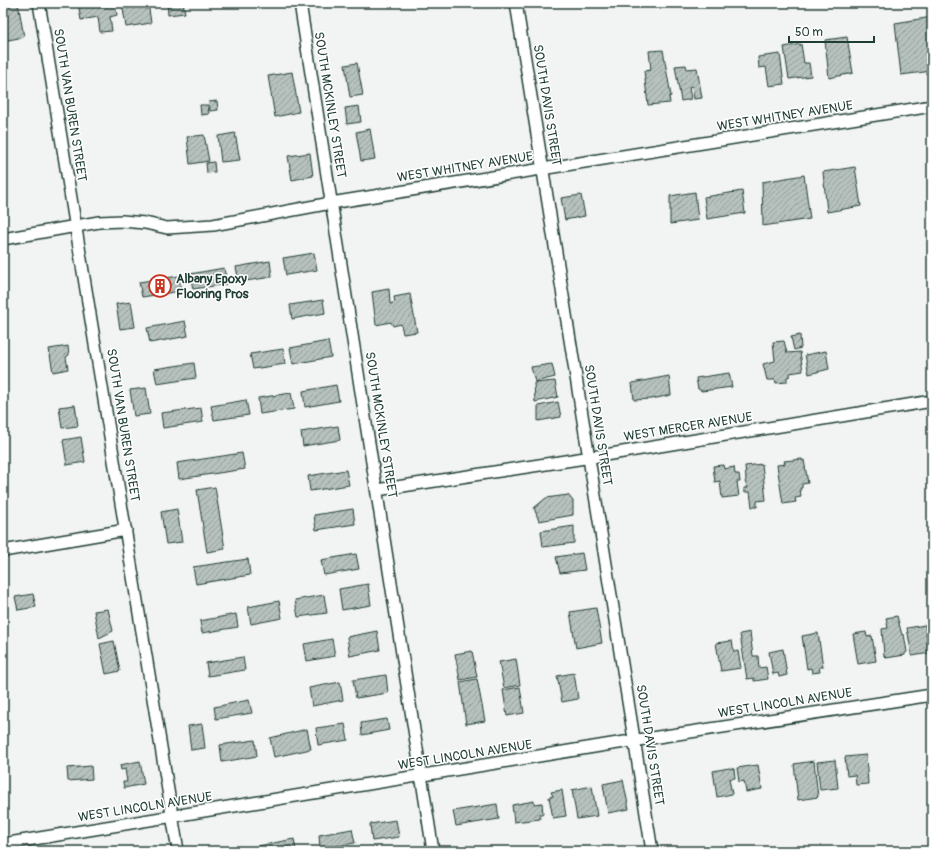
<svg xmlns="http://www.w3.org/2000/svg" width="935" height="854" viewBox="0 0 935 854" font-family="Pangolin,sans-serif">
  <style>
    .building { fill: url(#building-hatch); stroke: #1f3d34 }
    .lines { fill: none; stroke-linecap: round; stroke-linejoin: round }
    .minor-casing { stroke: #1f3d34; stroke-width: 14 }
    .minor { stroke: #fff; stroke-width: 11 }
    .labels { text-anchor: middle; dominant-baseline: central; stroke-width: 3; stroke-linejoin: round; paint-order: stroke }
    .street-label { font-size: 13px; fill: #1f3d34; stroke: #fff }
    .poi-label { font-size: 13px; font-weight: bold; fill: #1f3d34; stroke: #fff; text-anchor: start }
  </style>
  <defs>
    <pattern id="building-hatch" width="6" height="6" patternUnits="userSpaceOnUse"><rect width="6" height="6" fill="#b7c1bd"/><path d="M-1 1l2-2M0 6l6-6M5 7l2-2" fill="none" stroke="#949e9a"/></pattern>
  </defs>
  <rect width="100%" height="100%" fill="#f2f3f3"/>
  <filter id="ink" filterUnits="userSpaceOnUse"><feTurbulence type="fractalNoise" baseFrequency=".025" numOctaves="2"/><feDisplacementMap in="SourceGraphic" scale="8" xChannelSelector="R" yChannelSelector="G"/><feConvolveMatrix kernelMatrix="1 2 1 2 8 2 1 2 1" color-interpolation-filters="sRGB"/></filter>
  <g filter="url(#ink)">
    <path class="building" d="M18,3L24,37L3,41V5Z
      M78,3H115L117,15L110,17L112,31L100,32L98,17L81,20Z
      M122,3H148L151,23L126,27Z
      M167,3H183L185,13L168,15Z
      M932,17V71L901,75L895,23Z
      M847,37L853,73L829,78L825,40Z
      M801,44L804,63H809L811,76L789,79L784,47Z
      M663,50L671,96L669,97L670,103L648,105L644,71L651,70L649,51Z
      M780,54L784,84L769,86L766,67L759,68L758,57Z
      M357,63L363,95L350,97L345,65Z
      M686,65L687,69L697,68L702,98L694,99L692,86L689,87L691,99L681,101L675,66Z
      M292,72L299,112L275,117L268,76Z
      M217,101L218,110L210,111L209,102Z
      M200,105H208L209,114L201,115Z
      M359,106L361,122L347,124L345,108Z
      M370,129L375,159L361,161L356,132Z
      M235,133L240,160L221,162L218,136Z
      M204,135L209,161L190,164L187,137Z
      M310,153L313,176L292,180L288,156Z
      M214,162L215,172L207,173L206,163Z
      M855,167L861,206L827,212L823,172Z
      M804,175L810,219L763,226L762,182Z
      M742,191L745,213L707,219L704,197Z
      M695,192L698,220L670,224V196Z
      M581,195L585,216L565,220L561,198Z
      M314,253L317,270L286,275L283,258Z
      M270,261L272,277L239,282L236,267Z
      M224,268L227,284L193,289L190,274Z
      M179,276L181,291L142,297L139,282Z
      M389,289L390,304L395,302L394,297L410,294L417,332L403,334L401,324L393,326L391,322L376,325L372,292Z
      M323,300L325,313L292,319L290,305Z
      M131,302L135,327L120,329L116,304Z
      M185,321L188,336L150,343L147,328Z
      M800,335L801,348L794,350L791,337Z
      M328,341L331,357L293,364L290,348Z
      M784,341L787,353L800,352L803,371L790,373V376L787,377V382L776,383L775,380H767L763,364L775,361L773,342Z
      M68,346L69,355L66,357L68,369L53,372L49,349Z
      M283,349L285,364L253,369L250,354Z
      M826,351L829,369L809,374L805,355Z
      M194,363L196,378L157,384L154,369Z
      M552,364L555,377L535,382L531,367Z
      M729,373L732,387L702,391L698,389L696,378Z
      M669,376L671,395L652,399L634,400L632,383Z
      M555,381L558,397L535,402L534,383Z
      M336,385L339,401L305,407L303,391Z
      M146,388L150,414L134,416L130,390Z
      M291,393L294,409L260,414L258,398Z
      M246,400L249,415L214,420L211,406Z
      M558,402L561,417L538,421V406Z
      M75,405L78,426L62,428L59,407Z
      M201,408L203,422L163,428L161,413Z
      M338,426L340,440L303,446L301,432Z
      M81,437L85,462L67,465L63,440Z
      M242,453L245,469L179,479L177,463Z
      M802,459V461L804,460L808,483L802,484V488H800L801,497L795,498L796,502L783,504L777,465L785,464L784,461Z
      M762,464L766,500L757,501V507H752L750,492H744V488H748L745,482L746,480L745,466Z
      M723,465L724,469L734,467L735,474H739L740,482H737L739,496L722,498L720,481L715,482L713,466Z
      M346,470L349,485L310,491L308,476Z
      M215,487L225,549L207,552L197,490Z
      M568,495L573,501V515L539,521L534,508L546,498Z
      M177,509L182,542L166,544L161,512Z
      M353,509L355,524L316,530L314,515Z
      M574,526V543L543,547L541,531Z
      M582,553L585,570L560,573L556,557Z
      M356,554L359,569L324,575L321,560Z
      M248,559L250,575L196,584L193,567Z
      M368,584L371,605L342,610L339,589Z
      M33,594L36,607L18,610L15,597Z
      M324,595L327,613L298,617L295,600Z
      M279,601L282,618L251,624L248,607Z
      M596,608L602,643L576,648L570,612Z
      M108,609L113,631L99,638L94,611Z
      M236,614L238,627L202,633L200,621Z
      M897,616L902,635L904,634L907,652L905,653V655L886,658L884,656L882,629L888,628L886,618Z
      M925,625L930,653L912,656L907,628Z
      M377,631L380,650L350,656L347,637Z
      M750,632L753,656H758L759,668L766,667L768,679L754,681V678L747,679L740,634Z
      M866,632L867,637L872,636L876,661L858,664L853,634Z
      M818,633L823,667H819L820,672L812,673L811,668L807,669L802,636Z
      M332,639L335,656L307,661L304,644Z
      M114,641L120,671L106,674L100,644Z
      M732,641L734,652L738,651L741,668L721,671L716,643Z
      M783,649L787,675L779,677L778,673L773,674L769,652Z
      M472,651L477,677L460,680L455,654Z
      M243,657L245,670L208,676L206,663Z
      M516,659L520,685L504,688L499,662Z
      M574,673L578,699L562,702L557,676Z
      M386,675L388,693L356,698L353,680Z
      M477,679L485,721L466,724L460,682Z
      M340,682L343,700L312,706L309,688Z
      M520,687L524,713L507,716L503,690Z
      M249,700L252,713L216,719L214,707Z
      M387,719L389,730L362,735L361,723Z
      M202,724L205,748L191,750L188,726Z
      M345,724L348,740L318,745L316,728Z
      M307,729L311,749L274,757L270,738Z
      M255,740L257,756L222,762L220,745Z
      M866,755L868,784L856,785L855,775L847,776L845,757Z
      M835,760L838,788L820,790L817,762Z
      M140,761L144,784L124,788L123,782H127L125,769L121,770L120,765Z
      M814,761L818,797L798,800L794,764Z
      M758,765L762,789L746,792L744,781L739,782L737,768Z
      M91,766L92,779L68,781L67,768Z
      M729,768L734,769L735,778L729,779L732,794L717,797L713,771Z
      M623,780L629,809L608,813L603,784Z
      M592,786L597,816L577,819L572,790Z
      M562,790L566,816L553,818L549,797L553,796L551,792Z
      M534,801V804L542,803L543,814H539L540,819L514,822L512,805Z
      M497,804L499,819L456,826L453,811Z
      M396,820L399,837L372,841L370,824Z
      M352,829L355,843L320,849L319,835Z
      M294,839L296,851H259L258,846Z
      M242,846L243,851H216Z"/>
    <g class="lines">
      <g class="minor-casing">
        <path id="minor" d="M39,3L178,851
          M300,3L433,851
          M516,3L652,851
          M3,239L99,222L122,221L145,223L167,228L213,225L331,203L932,106
          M377,490L611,454L932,401
          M3,551L126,530
          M3,844L612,744L932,695"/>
      </g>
      <use href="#minor" class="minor"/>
    </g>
  </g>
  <defs>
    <g id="building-ring" transform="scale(1.15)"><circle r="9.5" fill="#fff" stroke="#c8321e" stroke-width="1.5"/><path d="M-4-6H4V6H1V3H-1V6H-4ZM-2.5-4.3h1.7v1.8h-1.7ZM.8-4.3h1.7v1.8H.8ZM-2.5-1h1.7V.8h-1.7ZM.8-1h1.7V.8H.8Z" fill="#c8321e"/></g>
  </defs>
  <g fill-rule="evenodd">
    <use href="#building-ring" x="160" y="286"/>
  </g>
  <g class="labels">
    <g class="street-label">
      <text transform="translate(70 105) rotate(81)">SOUTH VAN BUREN STREET</text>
      <text transform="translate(330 105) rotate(81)">SOUTH MCKINLEY STREET</text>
      <text transform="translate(547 105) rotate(81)">SOUTH DAVIS STREET</text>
      <text transform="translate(785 116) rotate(-9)">WEST WHITNEY AVENUE</text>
      <text transform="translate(465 167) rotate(-9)">WEST WHITNEY AVENUE</text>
      <text transform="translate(123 425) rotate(81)">SOUTH VAN BUREN STREET</text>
      <text transform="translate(381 425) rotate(81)">SOUTH MCKINLEY STREET</text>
      <text transform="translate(598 425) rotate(81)">SOUTH DAVIS STREET</text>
      <text transform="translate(688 427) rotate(-9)">WEST MERCER AVENUE</text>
      <text transform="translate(785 703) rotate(-9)">WEST LINCOLN AVENUE</text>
      <text transform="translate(650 745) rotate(81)">SOUTH DAVIS STREET</text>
      <text transform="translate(465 755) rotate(-9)">WEST LINCOLN AVENUE</text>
      <text transform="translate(145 807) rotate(-9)">WEST LINCOLN AVENUE</text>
    </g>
    <g class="poi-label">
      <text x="176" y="279">Albany Epoxy<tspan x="176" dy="15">Flooring Pros</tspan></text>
    </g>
  </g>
  <rect width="935" height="854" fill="none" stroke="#fff" stroke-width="16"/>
  <rect x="8" y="8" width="919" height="838" fill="none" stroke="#1f3d34" stroke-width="1.5" filter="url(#ink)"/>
  <path d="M789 36v6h85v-6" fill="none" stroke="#1f3d34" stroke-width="2"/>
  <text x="795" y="36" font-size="12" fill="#1f3d34" stroke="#ffffff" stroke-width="3" paint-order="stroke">50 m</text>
</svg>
